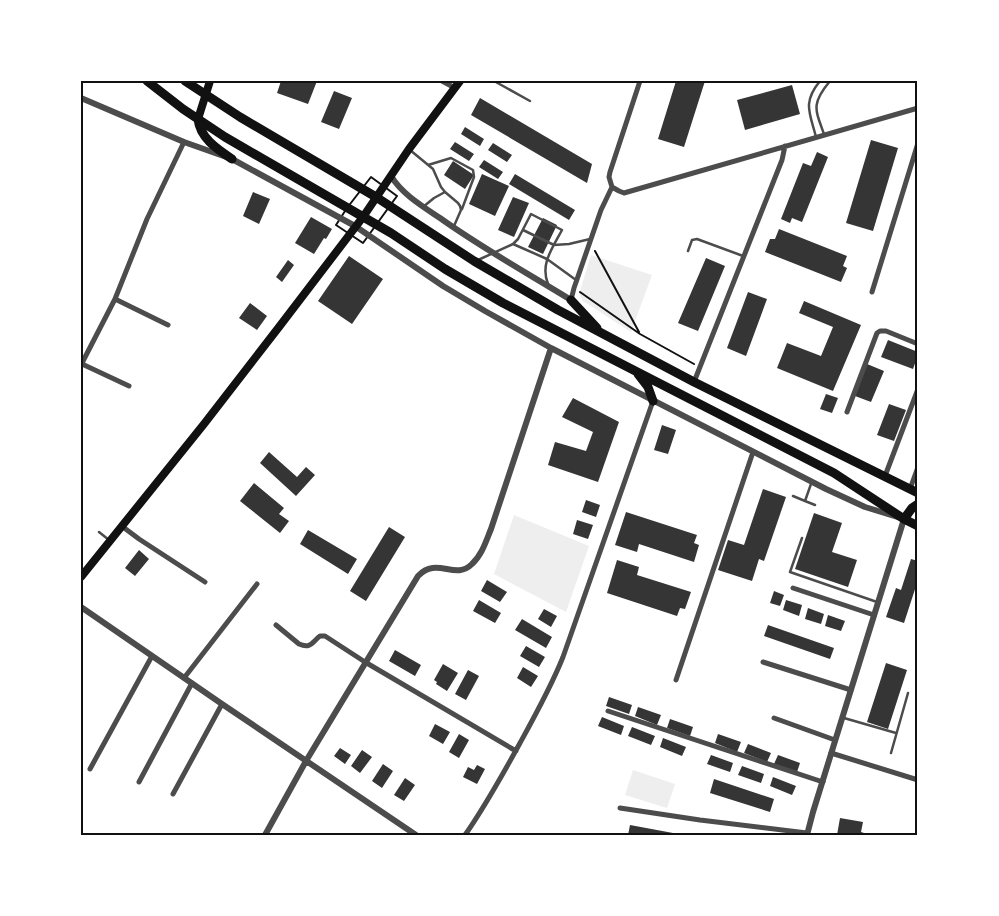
<svg xmlns="http://www.w3.org/2000/svg" width="999" height="916" viewBox="0 0 999 916" font-family="'Times New Roman',serif">
  <style>
    .green { fill: #eee }
    .building { fill: #353535 }
    .lines { fill: none; stroke-linecap: round; stroke-linejoin: round }
    .path { stroke: #111; stroke-width: 2 }
    .service { stroke: #4c4c4c; stroke-width: 2.5 }
    .minor { stroke: #4c4c4c; stroke-width: 5 }
    .tertiary { stroke: #4c4c4c; stroke-width: 6 }
    .secondary { stroke: #111; stroke-width: 8 }
    .primary { stroke: #111; stroke-width: 9 }
    .neatline { fill: none; stroke: #111; stroke-width: 2 }
  </style>
  <rect width="100%" height="100%" fill="#fff"/>
  <path class="green" d="M591,255L652,275L631,332L583,301L579,294Z
    M514,515L589,546L566,612L494,574Z
    M633,770L675,784L667,808L625,795Z"/>
  <path class="building" d="M281,81H317L308,104L277,93Z
    M676,81H705L684,147L658,139Z
    M792,85L800,114L745,130L737,100Z
    M334,91L352,98L339,129L321,122Z
    M480,98L592,164L587,183L471,115Z
    M465,127L484,139L480,146L461,134Z
    M871,140L898,148L873,231L846,223Z
    M455,142L474,154L469,161L450,149Z
    M493,143L512,155L507,162L488,150Z
    M817,152L828,157L802,222L792,218L790,223L781,219L803,163L811,166Z
    M484,160L503,172L498,179L479,167Z
    M453,161L474,175L465,189L444,175Z
    M482,174L509,186L495,216L469,204Z
    M515,174L575,210L569,220L509,184Z
    M253,192L270,199L259,224L243,216Z
    M513,197L529,203L514,237L498,230Z
    M311,217L332,229L326,239L324,238L314,254L295,243Z
    M543,218L557,225L543,254L528,247Z
    M779,229L847,256L843,266L847,268L841,282L765,252L770,239H775Z
    M349,256L383,279L352,324L318,301Z
    M706,258L725,266L698,331L678,323Z
    M288,260L294,265L282,282L276,277Z
    M748,292L767,299L746,356L727,348Z
    M804,301L861,325L833,391L777,368L787,343L821,356L833,327L799,313Z
    M250,303L267,316L257,330L239,318Z
    M888,340L918,352V355L913,369L881,357Z
    M867,364L884,371L871,402L855,396Z
    M826,394L838,398L832,413L820,409Z
    M573,398L619,422L598,482L548,465L555,442L586,451L593,432L562,417Z
    M889,404L906,410L894,441L877,435Z
    M662,425L676,430L668,454L654,450Z
    M269,452L297,477L306,467L315,475L296,496L260,463Z
    M254,483L284,508L279,514L289,521L280,533L240,501Z
    M763,489L786,497L764,561L759,559L752,581L718,570L728,540L744,545Z
    M586,500L600,505L596,517L582,512Z
    M626,512L697,535L694,543L699,545L694,562L639,544L637,552L615,545Z
    M814,513L842,523L832,552L857,560L848,587L795,569Z
    M577,520L593,525L588,539L573,534Z
    M389,527L405,537L366,601L350,591Z
    M308,530L357,559L348,574L300,544Z
    M139,550L149,559L135,576L125,568Z
    M911,559L918,561V580L904,623L886,617L896,588L901,590Z
    M617,560L639,567L637,575L691,592L685,609L680,608L677,616L607,593Z
    M487,580L507,592L500,602L481,591Z
    M774,591L784,595L780,606L770,603Z
    M479,600L501,613L495,623L473,611Z
    M786,600L802,605L799,616L783,610Z
    M808,608L824,614L821,624L805,619Z
    M544,609L557,616L551,627L538,619Z
    M828,615L845,621L841,631L825,626Z
    M522,619L552,637L546,648L515,630Z
    M768,625L834,648L830,659L764,636Z
    M526,646L545,657L539,667L520,656Z
    M395,650L421,665L415,676L389,661Z
    M886,663L907,670L888,729L867,722Z
    M443,664L458,673L447,691L436,684L437,682L434,680Z
    M523,667L538,676L531,687L517,678Z
    M468,670L479,676L466,700L455,694Z
    M609,697L632,705L629,714L606,706Z
    M638,707L661,715L657,725L635,716Z
    M602,717L624,726L621,735L598,726Z
    M670,719L693,727L690,736L667,728Z
    M435,724L450,732L443,744L429,736Z
    M632,727L655,736L651,745L628,736Z
    M459,734L469,740L459,758L449,752Z
    M718,734L741,742L737,752L715,743Z
    M663,738L686,747L682,756L660,747Z
    M748,744L771,753L767,762L744,753Z
    M340,748L351,755L345,764L334,756Z
    M362,750L372,757L360,773L351,766Z
    M711,755L733,763L730,772L707,764Z
    M778,755L800,763L797,772L774,764Z
    M383,764L393,771L382,788L372,781Z
    M477,765L485,769L477,784L463,777L468,767L474,770Z
    M742,766L764,774L761,783L738,775Z
    M773,777L796,786L792,795L770,786Z
    M405,778L415,785L404,801L394,795Z
    M714,779L774,799L770,812L710,793Z
    M840,818L863,822L861,832L864,833V835H837Z
    M630,825L673,833L672,835H628Z"/>
  <g class="lines">
    <path class="path" d="M371,177L397,196L363,243L336,225L347,208Z
      M595,251L639,332
      M580,292L640,334L694,364"/>
    <path class="service" d="M494,81L530,101
      M824,134C815,109 811,104 830,81
      M816,137C810,113 802,103 820,81
      M410,150L433,169L441,187L445,192L458,203L460,206L461,210L454,226
      M428,165L451,158L473,170L474,177L462,209
      M423,207L434,198L445,192
      M523,230L554,245L569,244L590,239
      M513,244L547,259L576,280
      M688,251L692,240L697,239L743,256
      M478,260L513,244L518,239L531,214L562,230C552,249 540,264 548,284
      M811,484L805,501L815,505
      M793,496L805,501
      M99,532L109,540
      M802,538L790,572L877,602
      M844,718L896,733
      M891,753L908,693"/>
    <path class="minor" d="M442,81L455,88
      M612,187L619,191L624,193L918,108
      M612,187L609,177L610,172L640,81
      M872,292L918,143
      M115,299L168,325
      M571,300L574,288L601,210L612,187
      M82,364L129,386
      M81,365L115,299L147,219L184,142
      M694,382L782,160L785,146
      M847,412L877,333L880,331H886L918,344
      M885,476L918,389
      M910,489L918,467
      M123,527L139,539L205,582
      M793,588L874,615
      M276,625L299,644C311,649 312,642 320,636H325L365,662L516,751
      M763,662L851,690
      M184,678L257,584
      M676,680L753,452
      M608,711L823,782
      M774,718L835,740
      M831,753L918,780
      M90,769L152,656
      M139,782L192,683
      M173,794L222,704
      M620,808L700,820L807,833
      M465,835C486,805 503,774 520,743C536,714 551,687 563,657L653,401"/>
    <path class="tertiary" d="M81,98L184,142L232,159L355,226L443,286L485,311L551,348L826,489L865,507L904,519L813,812L807,835
      M391,176C402,194 422,206 440,218C482,248 527,273 571,300
      M81,607L222,704L416,835
      M265,835L306,761L418,576C437,556 455,581 472,564C482,555 486,541 491,529L551,348"/>
    <path class="secondary" d="M198,119L210,81
      M81,577L204,424L279,327L363,217L409,149L460,81"/>
    <path class="primary" d="M147,81L183,109L225,137L391,233L445,269L503,303L834,473L904,519L918,526
      M185,81L240,117L376,197L474,261L558,310L694,382L918,493
      M198,119C200,138 217,149 232,159
      M571,300L597,328
      M638,374L648,387L653,401
      M904,519L912,508L918,504"/>
  </g>
  <rect width="999" height="916" fill="none" stroke="#ffffff" stroke-width="165"/>
  <rect x="82" y="82" width="834" height="752" class="neatline"/>
</svg>
